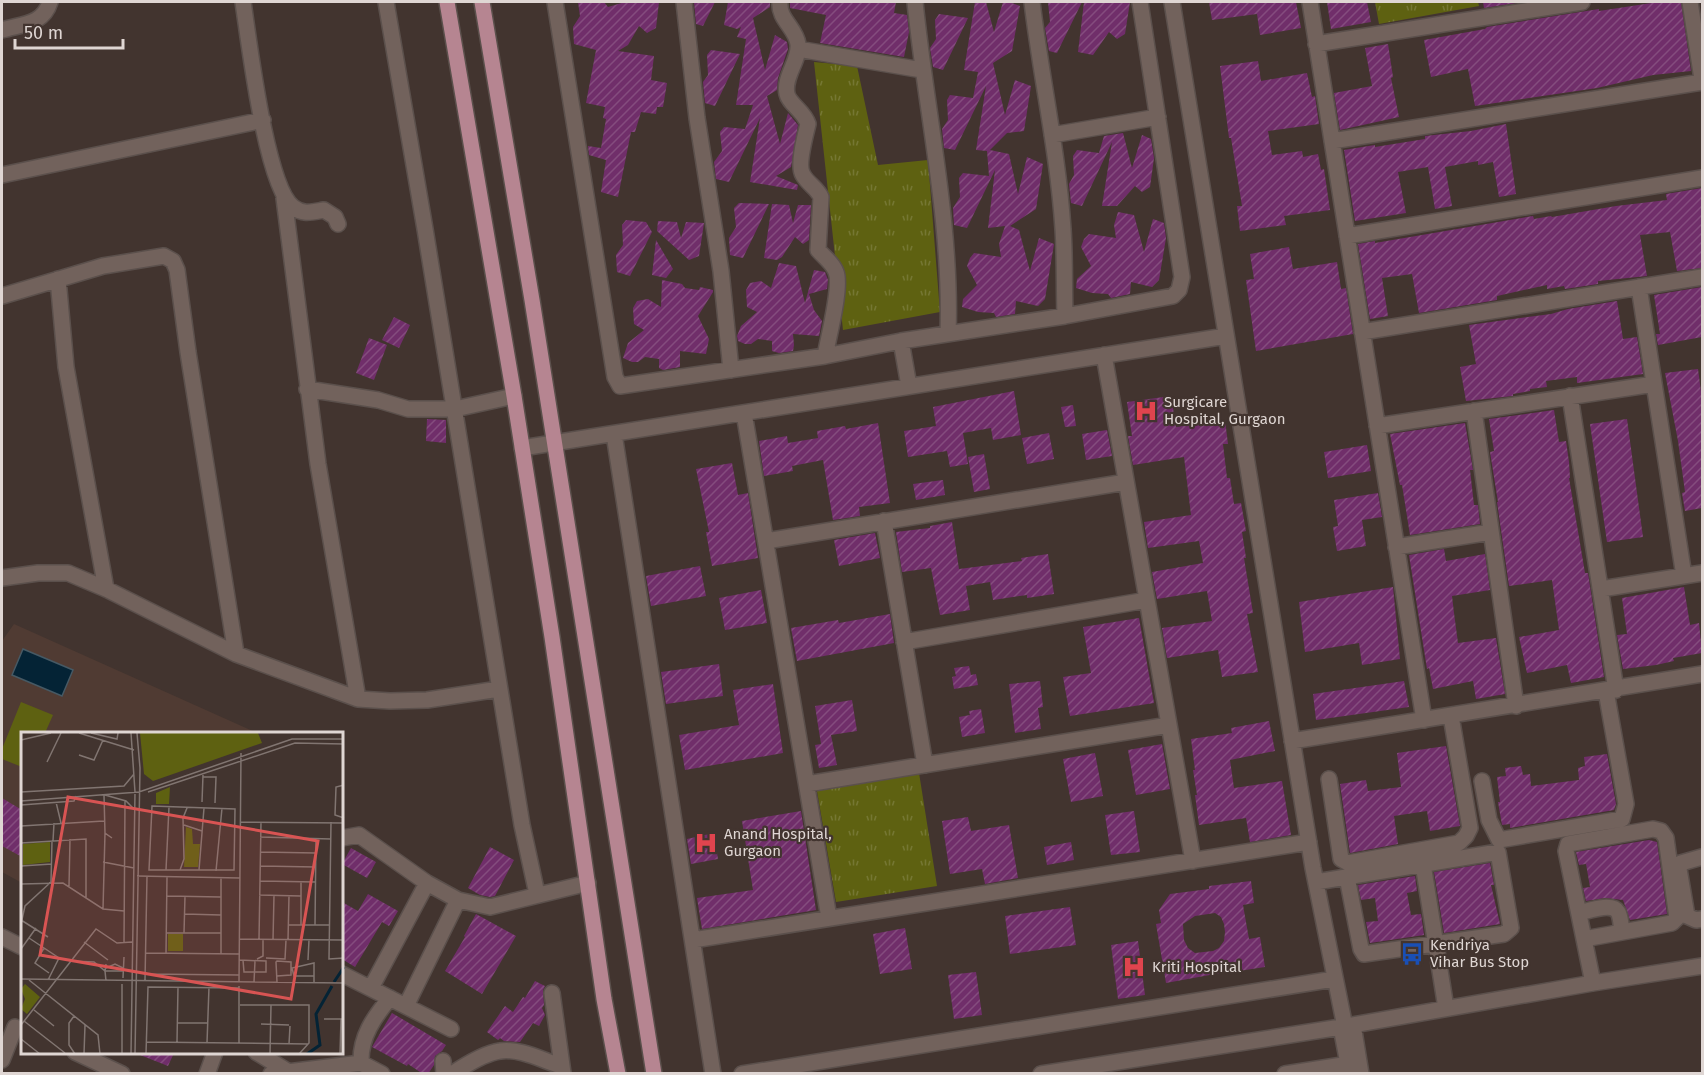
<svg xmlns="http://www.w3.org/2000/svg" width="1704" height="1075" viewBox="0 0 1704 1075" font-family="'Fira Sans',sans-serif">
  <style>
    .built { fill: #503b33 }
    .grass { fill: url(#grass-tufts) }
    .garden { fill: #5e6111 }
    .water { fill: #042335; stroke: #465964; stroke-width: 1.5 }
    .building { fill: url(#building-hatch); fill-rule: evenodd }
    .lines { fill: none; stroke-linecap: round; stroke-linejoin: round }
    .minor-casing { stroke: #5b504c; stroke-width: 18 }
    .major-casing { stroke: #5b504c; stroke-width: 18 }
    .minor { stroke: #72625c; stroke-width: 15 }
    .major { stroke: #b68591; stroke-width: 15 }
    .labels { text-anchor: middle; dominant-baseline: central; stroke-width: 4.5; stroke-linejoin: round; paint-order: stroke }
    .poi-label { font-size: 15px; fill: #dfd6d3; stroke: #42342f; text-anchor: start }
    .inset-river { fill: none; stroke: #042335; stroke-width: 3 }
    .inset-road { fill: none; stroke: #817571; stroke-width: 1.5 }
    .view { fill: #d85453; fill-opacity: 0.15; stroke: #d85453; stroke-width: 3 }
    .inset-edge { fill: none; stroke: #dfd6d3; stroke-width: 3 }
  </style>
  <defs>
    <pattern id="grass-tufts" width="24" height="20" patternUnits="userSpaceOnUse" patternTransform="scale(1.5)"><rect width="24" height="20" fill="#5e6111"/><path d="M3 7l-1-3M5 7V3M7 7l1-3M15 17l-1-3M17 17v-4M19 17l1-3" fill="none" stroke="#757733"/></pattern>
    <pattern id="building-hatch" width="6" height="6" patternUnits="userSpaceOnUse" patternTransform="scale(1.5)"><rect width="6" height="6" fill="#702e6a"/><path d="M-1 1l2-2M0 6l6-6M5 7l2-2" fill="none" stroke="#844c7e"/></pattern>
  </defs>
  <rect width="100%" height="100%" fill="#42342f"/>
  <path class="built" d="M14,624L257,733H22V883L2,872V641Z"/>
  <path class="grass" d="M1375,2H1478L1479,6L1379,24Z
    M814,62L857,66L878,165L928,160L940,312L843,330Z
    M919,773L937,886L836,902L817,791Z"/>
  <path class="garden" d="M21,702L53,715L45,733H22V767L2,759V749Z"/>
  <path class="water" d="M23,649L73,670L62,696L12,675Z"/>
  <path class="building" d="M578,2H604L608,7L625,2H659L656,28L647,33L639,26L628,45L618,51L654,56L651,80L667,83L663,107H657L656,114L641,112L635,132H631L618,197L601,192L606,160L589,155L588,146L601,148L606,119L603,118L605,107L586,103L596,50L574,44L573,27L580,16Z
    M694,2H715L703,26L696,24Z
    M728,2H770V7L753,18L765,70L775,35L787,42L788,49L778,78L777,90L767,96L780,144L788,113L798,125L791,167L776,176L798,185L797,190L750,182L760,118L729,182L716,179L714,162L722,151L720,132L724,127L745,129L753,105H736L746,39L737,37L741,27L737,29L724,25Z
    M790,2H896L894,13L907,15L909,32L904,57L820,43L826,15L790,8Z
    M975,2H986L994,32L1003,2H1009L1020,6L1012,51L993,63L1005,115L1015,80L1031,86L1024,131L1007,133L990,150L1009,154L1018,194L1027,157L1043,164L1036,209L1010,226L1019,230L1030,271L1039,238L1054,244L1045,299L1038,306L1016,301L1015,314L996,317L994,313L978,312L962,307L963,299L977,285L967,266L970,258L974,253L1001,257L999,244L1005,226L988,228L995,170L967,228L954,225L953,208L960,197L959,178L963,173L989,176L987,151L976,150L986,86L955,150L944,148L942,129L948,120L947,100L950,95L973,98L978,72L964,70Z
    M1048,2H1082L1057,53L1049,51L1045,28L1050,22Z
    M1084,2H1130L1125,34L1117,39L1109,32L1093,55L1078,52Z
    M1209,2H1296L1301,28L1260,35L1257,14L1212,20Z
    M1327,2H1367L1371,22L1331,29Z
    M1483,2H1523L1484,8Z
    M1658,2H1681L1691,71L1653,75L1597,88L1475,106L1468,69L1431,77L1424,40L1485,29L1487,27L1599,9V11Z
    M939,14L968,18L943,70L933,67L930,48L936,39L935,20Z
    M1388,44L1393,77L1391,78L1399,117L1340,130L1334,93L1372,86L1365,48Z
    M711,50L740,54L715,106L705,103L703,82L708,75L707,55Z
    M1258,61L1261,81L1307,73L1312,97L1315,96L1319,124L1268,131L1272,155L1302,151L1303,157L1318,154L1321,170L1324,169L1330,210L1284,216L1286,225L1240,231L1237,206H1242L1231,138H1229L1220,66Z
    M1506,124L1516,194L1499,197L1493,162L1478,165V161L1445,167L1452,206L1435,209L1428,167L1398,172L1406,213L1355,221L1344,150L1375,145V147L1425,139V136L1471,131Z
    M1123,133L1132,168L1142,135L1151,139L1154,158L1150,187L1142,192L1135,186L1117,206H1102L1112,142L1082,206L1071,203L1069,184L1074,175L1073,156L1077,150L1099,153L1104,136Z
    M1702,188V268L1677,271L1670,232L1640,235L1647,276L1598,281V284L1565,289L1564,286L1547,289V285L1497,296V300L1419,313L1412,274L1382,278L1388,316L1370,319L1358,244L1375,241V243L1533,216L1534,219L1551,216L1552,217L1616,206L1667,200L1666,194Z
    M739,203L769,204L743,258L730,255L729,238L736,227L734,208Z
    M772,204L789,205L793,223L798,205H811L809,240L803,244L795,237L782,257L777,260L764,258Z
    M1118,212L1134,215L1144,252L1153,219L1164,223L1166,238L1159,280L1152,287L1131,282L1130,294L1111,298L1108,294L1092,293L1076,288L1077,279L1091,266L1081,247L1084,239L1089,234L1116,238L1114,225Z
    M626,220L646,222L652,232L630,276L617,272L616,255L623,245L622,225Z
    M658,221L677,222L681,238L686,222L704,223L699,256L689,260L657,231Z
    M656,240L673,269L666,278L652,275Z
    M1289,247L1293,269L1337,262L1341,289L1346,288L1353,334L1256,351L1246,280L1254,279L1250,254Z
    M779,263L796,266L805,303L814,270L825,272L828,280L827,289L809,294L814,310L822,321L819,336L793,334L794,345L793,351L779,353L772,351V341L758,339L751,344H745L738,341L737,336L741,326L757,312L747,307L746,290L750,283L761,281L771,288Z
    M662,280L682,284L685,288L699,290L700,287L713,290V292L698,316L709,339L706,354L680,351V367L663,370L659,368V359L645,357L638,362H632L623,358L628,343L644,330L634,324L633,308L637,301L648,299L661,307Z
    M1702,287V337L1658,345L1656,334H1660L1654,295Z
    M1617,301L1623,339L1637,337L1643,374L1577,383V377L1546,381L1547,387L1530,389V391L1513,394V396L1466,401L1460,367L1476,364L1469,325L1551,314L1568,309Z
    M394,317L410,325L399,348L382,340Z
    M369,338L387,345L374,380L356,373Z
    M1698,369L1702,399V508L1685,511L1682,493L1685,492L1678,441L1665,373Z
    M1014,391L1021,435L993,440L991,428L963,433L968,464L950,467L947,451L908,457L904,431L936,426L933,407Z
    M1171,396L1176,427L1225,420L1228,444H1223L1227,478H1230L1234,504L1241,503L1246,531L1242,532L1246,558H1244L1253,613L1247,614L1258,672L1222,677L1218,650L1167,658L1162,628L1212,621L1207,591L1157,599L1152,572L1203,563L1199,541L1148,548L1144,522L1191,515L1184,457L1133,465L1128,436H1132L1127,402Z
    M1073,405L1076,426L1065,427L1061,407Z
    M1554,410L1559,442L1566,441L1569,462L1570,478H1569L1585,573H1588L1604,677L1571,683L1567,665L1527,673L1519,637L1559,630L1552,580L1509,586L1497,502H1498L1490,452L1494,451L1489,419Z
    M427,419L446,420V443L426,441Z
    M1627,419L1643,537L1607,542L1590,424Z
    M878,423L890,503L859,507L860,516L833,520L823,460L792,466L793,471L764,476L759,441L787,436L788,443L818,438L817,431L845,426L846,429Z
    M1465,423L1473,470H1470L1474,505H1478L1480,524L1410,535L1402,485H1400L1390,434Z
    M1107,430L1112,456L1086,460L1082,434Z
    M1049,433L1054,459L1027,464L1022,438Z
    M1367,445L1371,471L1328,478L1324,452Z
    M984,454L990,489L974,492L968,457Z
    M732,463L738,495L748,493L758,558L712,566L706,532H709L696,469Z
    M943,480L945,495L916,500L913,484Z
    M1378,493L1382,517L1362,520L1366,546L1337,551L1333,527L1338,526L1334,500Z
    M952,522L959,569L1022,561L1021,558L1048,554L1054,594L1027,598V595L993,600L990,582L966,586L970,610L940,615L931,568L902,572L896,532L930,528V526Z
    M875,533L880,558L839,566L834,540Z
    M1444,549L1446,561L1485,554L1490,590L1452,596L1454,613L1458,643L1496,638L1505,694L1476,699L1473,681L1433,689L1429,668L1427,669L1409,555Z
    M700,566L706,596L651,606L646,576Z
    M1393,587L1400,659L1362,665L1359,643L1305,652L1299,602Z
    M1684,587L1690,625L1699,623L1702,653L1673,658L1674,661L1656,665L1623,669L1617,635L1627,634L1622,598Z
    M761,590L767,623L725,630L719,598Z
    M890,614L894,643L797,661L791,628L838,620L839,623Z
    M1139,618L1154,703L1070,716L1063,677L1091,673L1083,627Z
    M719,664L723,696L666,704L661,672Z
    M969,666L971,675L976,674L978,685L954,689L952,677L956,676L954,668Z
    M1040,681L1043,707L1038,708L1041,729L1015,733L1009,684Z
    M1404,681L1409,707L1316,720L1313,694Z
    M773,684L783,753L685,770L679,735L739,725L733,690Z
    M852,700L857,731L831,735L837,765L819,768L815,745L821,744L815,706Z
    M981,709L985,733L962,737L959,717L970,715L969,711Z
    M1269,721L1275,751L1230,760L1234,788L1282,781L1291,835L1250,842L1246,818L1199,825L1195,795H1197L1193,770H1195L1191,739L1232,733L1231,728Z
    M1162,744L1170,789L1136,795L1128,750Z
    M1446,746L1460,826L1430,831L1427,811L1394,816L1398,844L1350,853L1340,784L1366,780L1368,791L1401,787L1397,753Z
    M1095,753L1103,796L1071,802L1063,759Z
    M1607,754L1616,804L1614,810L1510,828V824L1502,825L1498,802H1500L1497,777L1506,776L1505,768L1521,766L1523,775L1530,774L1531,786L1579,780L1578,768L1585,766L1584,757Z
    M2,798L22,810V857L2,846Z
    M801,811L816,910L702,929L697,898L753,890L742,821Z
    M1134,811L1140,852L1111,855L1105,815Z
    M968,817L971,831L1009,825L1018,878L985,884L982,869L950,874L942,821Z
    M714,833L718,859L691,864L687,839Z
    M1649,840L1657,842L1667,914L1630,920L1623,900L1605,898L1586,901L1583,888L1590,887L1586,864L1579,865L1576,852Z
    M1071,842L1074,860L1047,865L1044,847Z
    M490,847L514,860L495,896L490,897L480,895L468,888Z
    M351,848L376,862L367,878L342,864Z
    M1490,863L1494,885H1491L1500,924L1444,933L1434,872Z
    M1415,876L1417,891L1407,893L1411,915L1421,914L1424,935L1370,943L1366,922L1378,921L1375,898L1361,900L1358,885Z
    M1251,881L1254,903L1243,905L1249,939L1260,937L1265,967L1226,973V972L1166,983L1156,924L1161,923L1159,910L1170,894L1209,889V886ZM1215,913L1221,917L1224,924L1225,932L1224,941L1219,948L1213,951L1195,953L1188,948L1184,940L1183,924L1195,916Z
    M368,894L398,911L389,926L382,922L355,967L342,959V902L358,911Z
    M1070,907L1076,945L1010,954L1005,916Z
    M476,914L516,936L482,994L445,971L465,937L464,936Z
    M905,928L912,969L880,974L873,934Z
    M1138,941L1145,995L1118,999L1111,945Z
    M976,972L982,1015L954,1019L948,975Z
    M535,981L545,986L543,990L544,1005L542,1008L545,1015L539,1026L533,1023L520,1042L504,1041L500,1038L498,1040L487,1032L505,1006L513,1012L523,997L525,998Z
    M392,1013L446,1045L442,1051L435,1056L434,1065L428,1074H423L408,1064L407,1066L372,1047Z
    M135,1053H174L168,1066Z"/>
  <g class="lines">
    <g class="minor-casing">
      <path id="minor" d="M243,2C249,41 266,186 293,207C303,215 312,212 324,210L335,217L338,224
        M386,2L425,229L522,825L537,894
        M555,2L615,377L620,386L825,356L901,341L1065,316L1173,296L1179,290L1182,277L1140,2
        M684,2L697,118L721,271L731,370
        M780,2C778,19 796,28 798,44C800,60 783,77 787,94C789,104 804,111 808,124C805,136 797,166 803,175C808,184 817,188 821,197L818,250C824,257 833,263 836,272C842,286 828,339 825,356
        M915,2C926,112 952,222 948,334
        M1032,2C1041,77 1058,152 1063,229C1065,258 1064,287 1065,316
        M1172,2L1313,868L1345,1027
        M1310,2L1424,720
        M1690,2L1702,79
        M2,30C22,24 43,25 50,2
        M1316,44L1582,2
        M798,49L922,70
        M1052,135L1158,117
        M1332,141L1702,82
        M2,175L263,120
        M284,198L318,464L358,699
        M1347,236L1702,178
        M58,279L66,367L106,589
        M1639,287L1684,576
        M2,296L103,266L164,256L173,261L177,270L188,352L236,654
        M1362,332L1702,277
        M901,341L909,386
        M1104,355L1193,861
        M307,389L378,400L408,409H455L514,396
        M1570,396L1616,690
        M1474,411L1516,706
        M744,413L829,918
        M1377,426L1654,384
        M614,434L713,1074
        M522,448L1226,336
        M884,521L925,765
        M766,541L1126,482
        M1396,547L1491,532
        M2,578L38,573H68L106,589L236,654L358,699L390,701L427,700L499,689
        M1601,589L1702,573
        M904,642L1147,600
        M1292,741L1702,674
        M1329,779L1341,859L1348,863L1459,843L1466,836L1470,828L1451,716
        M1482,781L1489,820L1499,840L1622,819L1626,804L1606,691
        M807,784L1169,725
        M342,838L359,835L427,883L458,900L490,907L588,883
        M1702,857L1681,863L1679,869L1687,916L1696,920L1702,919
        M1423,864L1446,1008
        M1316,882L1498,852L1511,928L1504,934L1364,954L1361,949L1347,877
        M1579,913C1588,911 1612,902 1618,912C1621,917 1621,926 1622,932
        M2,937L22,947
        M1584,939L1672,923L1677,918L1666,838L1661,831L1653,829L1568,844L1566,851L1593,983
        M693,940L1309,842
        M342,974L451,1029
        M371,988L427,883
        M552,993L563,1073
        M406,1006L458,900
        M1353,1025L1361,1074
        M1341,1027L1350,1074
        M75,1052L122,1074
        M256,1052L287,1071
        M2,1060L15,1027
        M443,1061L444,1074
        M361,1063C360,1037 374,1017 390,998
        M207,1074L215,1052
        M271,1074L361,1063L382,1074
        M452,1074C464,1066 485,1053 500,1051C519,1048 542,1060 561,1066
        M742,1074L1334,979
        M1041,1074L1341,1027L1593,983L1702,966
        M1285,1074L1349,1064"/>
    </g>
    <g class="major-casing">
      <path id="major" d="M447,2L514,396L552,637L604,999L618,1074
        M482,2L532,300L654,1074"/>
    </g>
    <use href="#minor" class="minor"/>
    <use href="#major" class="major"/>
  </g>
  <defs>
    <g id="hospital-bare" transform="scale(1.8)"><path d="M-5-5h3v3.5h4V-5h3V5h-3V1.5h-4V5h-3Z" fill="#e0444e" stroke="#42342f" stroke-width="2.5" paint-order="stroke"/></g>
    <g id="bus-bare" transform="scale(1.8)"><path d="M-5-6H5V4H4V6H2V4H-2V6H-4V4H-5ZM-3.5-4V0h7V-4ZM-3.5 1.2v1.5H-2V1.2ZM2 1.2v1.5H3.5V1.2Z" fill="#1a4fb4" stroke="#42342f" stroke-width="2.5" paint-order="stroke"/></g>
  </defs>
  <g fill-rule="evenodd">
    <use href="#hospital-bare" x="1146" y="411"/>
    <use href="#hospital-bare" x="706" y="843"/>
    <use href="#bus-bare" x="1412" y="954"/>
    <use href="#hospital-bare" x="1134" y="967"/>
  </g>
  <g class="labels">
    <g class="poi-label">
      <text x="1164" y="402">Surgicare<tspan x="1164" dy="17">Hospital, Gurgaon</tspan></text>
      <text x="724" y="834">Anand Hospital,<tspan x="724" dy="17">Gurgaon</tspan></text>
      <text x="1430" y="945">Kendriya<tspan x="1430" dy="17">Vihar Bus Stop</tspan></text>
      <text x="1152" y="967">Kriti Hospital</text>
    </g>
  </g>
  <g transform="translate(21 732)">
    <rect width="322" height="322" fill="#42342f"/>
    <path d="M119,1H237L241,11L132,49L123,42ZM149,55L148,72H135V61ZM165,95L171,97L172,112H179L177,135H163ZM29,110V130L2,133V112ZM147,202H162V219H147Z" fill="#5e6111"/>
    <path d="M4,252L19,265L6,282L0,277L4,267L0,257Z" fill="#5e6111"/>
    <path class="inset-river" d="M313,250L323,235M286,322L299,313L295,282L311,254"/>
    <path class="inset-road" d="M58,1L113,18M70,1L96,7L97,1M0,8L30,1M58,23L73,28L82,8M26,30L40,1M182,45H195L194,71M323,53L315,55L314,83L323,86M0,60L103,54L113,42M127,60L274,11L323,12M83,63L84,101L91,106M84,63L105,69L113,77M0,69L118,60L271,7H323M35,70L40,91M181,70L182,43M0,73L53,69L55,64M131,74L214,77L213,138H128ZM219,90L323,91M310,90L308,227L323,226M163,93L181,99M0,94L83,89M0,94V134M239,105L310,107M32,109L33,91M0,111L65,107V167M239,120L295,121M82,130L113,136M0,134L31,132M239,134L295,135M145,138L148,75M159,138L163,127L162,86L166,76M178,138L183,76M195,139L201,76M116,144L219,146M239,149L295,150M0,152L42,151L82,177L103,179M48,154L49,107M238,163L280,164M146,164L200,165M82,177L84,101M163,182L200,183M0,188L27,205M0,192L4,174L30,150L31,109M267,193H309M280,193V149M294,193L295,106M145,201H200M163,201L164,164M8,206L38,226L27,248M218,207L323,208M238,207L240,90M252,208L253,163M267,208L268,164M63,210L87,228M103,210L104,69M23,216L14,231L28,241M0,217L15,196M125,221L218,222M145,221L146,145M200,222V146M245,226L264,227L265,208M236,227L242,224V208M218,228L245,229V240H223L222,228M287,228L288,208M49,229L73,230L84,239L85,249M85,232L84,239H102M85,236L94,232L102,236M124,242L218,243M256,244L270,243V230L256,229L255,230L256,250M293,244V231L271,236L273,244H293V251M102,246L103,225M0,247L323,251M8,248L77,303L79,322M124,248L126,144M218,250L220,21M233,250L234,229M219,273H288V311L278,322M13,278L33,294M53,284L48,291V313L54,322M303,287H323M3,289L44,321M157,291H187M240,292L268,293M0,293L75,197L96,211L111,210M0,307L19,322M125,310L287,312M156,310L157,255M186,311L188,255M218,311V254M268,312L269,294M63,322L64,293M101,322V252M110,322L114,60L110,1M114,322L119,36L116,1M125,322L127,255L218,256M249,322L250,273M319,322L320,287"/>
    <path class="view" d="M47,65L297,109L270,267L19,223Z"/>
    <rect width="322" height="322" class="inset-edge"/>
  </g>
  <rect width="1704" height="1075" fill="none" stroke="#dfd6d3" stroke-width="6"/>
  <path d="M15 39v9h108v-9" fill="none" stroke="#dfd6d3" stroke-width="3"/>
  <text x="24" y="39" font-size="18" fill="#dfd6d3" stroke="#42342f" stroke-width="4.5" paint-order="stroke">50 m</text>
</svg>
